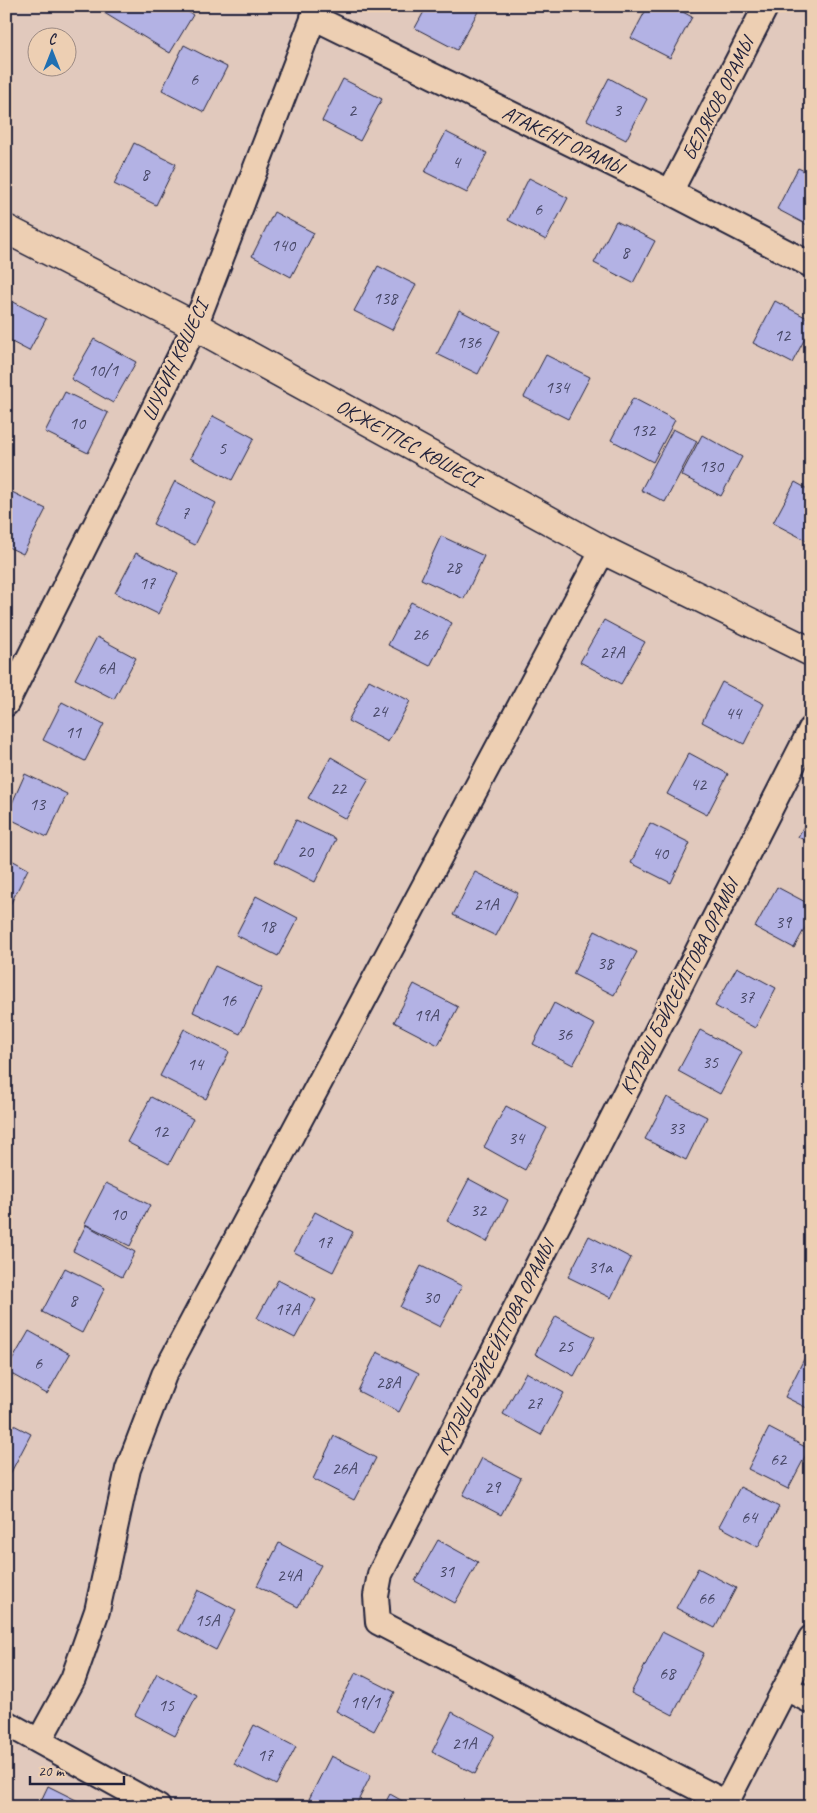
<svg xmlns="http://www.w3.org/2000/svg" width="817" height="1813" viewBox="0 0 817 1813" font-family="Caveat,sans-serif">
  <style>
    .building { fill: #b3b2e4; stroke: #22223b }
    .lines { fill: none; stroke-linecap: round; stroke-linejoin: round }
    .minor-casing { stroke: #22223b; stroke-width: 28 }
    .tertiary-casing { stroke: #22223b; stroke-width: 31 }
    .minor { stroke: #edcfb3; stroke-width: 24 }
    .tertiary { stroke: #edcfb3; stroke-width: 28 }
    .labels { text-anchor: middle; dominant-baseline: central; stroke-width: 5; stroke-linejoin: round; paint-order: stroke }
    .number-label { font-size: 18px; fill: #464665 }
    .street-label { font-size: 20px; fill: #22223b; stroke: #edcfb3 }
  </style>
  <rect width="100%" height="100%" fill="#e1c9bd"/>
  <filter id="ink" filterUnits="userSpaceOnUse"><feTurbulence type="fractalNoise" baseFrequency=".02" numOctaves="2"/><feDisplacementMap in="SourceGraphic" scale="10" xChannelSelector="R" yChannelSelector="G"/><feConvolveMatrix kernelMatrix="1 2 1 2 8 2 1 2 1" color-interpolation-filters="sRGB"/></filter>
  <g filter="url(#ink)">
    <path class="building" d="M104,6H179L193,15L170,53L101,11Z
      M427,6H481L457,50L415,28Z
      M648,6H672L692,17L670,58L631,38Z
      M184,45L227,67L204,112L162,90Z
      M609,78L647,99L626,140L587,120Z
      M343,79L382,99L360,141L322,121Z
      M446,132L487,153L467,193L425,172Z
      M134,143L176,164L156,205L114,184Z
      M798,168L811,174V227L777,209Z
      M529,178L568,198L546,240L508,220Z
      M274,212L314,233L291,277L252,256Z
      M616,221L655,241L633,283L594,263Z
      M378,266L416,285L392,330L354,311Z
      M6,298L46,319L29,351L6,339Z
      M775,301L811,320V327L792,363L753,343Z
      M459,310L500,331L478,374L437,354Z
      M94,339L136,362L113,403L71,379Z
      M546,355L590,377L568,419L524,397Z
      M65,392L108,413L88,453L45,432Z
      M633,398L675,420L653,462L611,440Z
      M213,416L254,438L232,480L190,458Z
      M673,429L697,441L665,502L641,490Z
      M702,435L742,457L721,496L681,475Z
      M175,481L216,503L195,545L153,524Z
      M795,482L811,491V543L773,523Z
      M6,489L46,509L23,554L6,546Z
      M441,536L484,556L464,599L421,579Z
      M136,553L178,573L158,614L115,593Z
      M411,602L452,623L430,666L388,645Z
      M604,620L645,642L621,684L580,662Z
      M97,637L136,658L114,699L75,679Z
      M369,680L410,701L388,742L348,721Z
      M722,682L764,704L744,744L702,722Z
      M62,702L104,724L85,761L43,740Z
      M689,753L728,774L707,815L667,794Z
      M331,757L369,779L346,819L308,798Z
      M25,774L67,794L47,837L6,817Z
      M811,812V843L798,837Z
      M296,820L336,839L315,882L275,862Z
      M650,823L690,843L671,883L631,863Z
      M6,857L28,869L7,911H6Z
      M475,872L518,893L496,936L453,915Z
      M777,887L811,905V917L794,948L755,927Z
      M256,896L298,918L278,956L236,935Z
      M595,931L637,952L614,995L573,974Z
      M215,966L262,988L240,1034L193,1012Z
      M737,967L776,988L755,1028L715,1006Z
      M414,984L458,1007L438,1045L394,1022Z
      M554,1003L595,1025L573,1065L533,1044Z
      M184,1029L229,1052L206,1099L160,1076Z
      M700,1030L742,1052L720,1094L678,1071Z
      M151,1097L193,1119L169,1164L127,1142Z
      M667,1097L707,1117L686,1160L645,1139Z
      M506,1106L547,1128L525,1170L484,1147Z
      M469,1179L508,1200L487,1242L447,1221Z
      M106,1183L150,1205L130,1246L85,1224Z
      M315,1212L353,1232L333,1272L294,1252Z
      M86,1225L135,1252L122,1277L73,1251Z
      M589,1236L631,1258L611,1298L568,1277Z
      M421,1266L462,1286L440,1327L400,1307Z
      M65,1268L105,1288L82,1333L42,1312Z
      M278,1280L316,1300L295,1338L257,1318Z
      M556,1316L595,1337L574,1376L535,1354Z
      M29,1331L70,1354L47,1394L6,1371Z
      M377,1352L419,1373L399,1412L358,1391Z
      M806,1355L811,1358V1410L785,1397Z
      M526,1372L564,1393L541,1435L503,1414Z
      M6,1421L31,1434L9,1476L6,1475Z
      M769,1428L809,1449L788,1489L748,1469Z
      M334,1436L376,1458L354,1500L313,1479Z
      M482,1458L521,1478L501,1515L463,1495Z
      M740,1487L779,1507L758,1547L719,1526Z
      M438,1540L478,1562L455,1603L415,1581Z
      M279,1543L321,1565L298,1607L257,1586Z
      M698,1568L736,1588L715,1628L676,1608Z
      M198,1590L236,1610L216,1650L178,1630Z
      M662,1632L704,1653L673,1715L631,1693Z
      M356,1672L395,1692L374,1731L336,1711Z
      M157,1673L197,1695L175,1736L135,1715Z
      M452,1712L495,1735L475,1774L432,1752Z
      M254,1725L296,1747L276,1785L234,1764Z
      M331,1756L371,1775L355,1807H324L309,1799Z
      M48,1786L88,1806V1807H38Z
      M390,1794L413,1807H383Z"/>
    <g class="lines">
      <g class="minor-casing">
        <path id="minor" d="M313,17L670,192L811,265
          M670,192L766,6
          M6,704L195,326L318,6
          M786,1688L811,1701
          M6,1723L158,1807
          M39,1741L73,1679L97,1611L128,1469L164,1375L603,550
          M726,1803L378,1622L376,1596L380,1574L811,729
          M724,1807L811,1638"/>
      </g>
      <g class="tertiary-casing">
        <path id="tertiary" d="M6,229L195,326L603,550L811,652"/>
      </g>
      <use href="#minor" class="minor"/>
      <use href="#tertiary" class="tertiary"/>
    </g>
  </g>
  <g class="labels">
    <g class="number-label">
      <text x="194" y="79">6</text>
      <text x="352" y="110">2</text>
      <text x="617" y="110">3</text>
      <text x="456" y="162">4</text>
      <text x="145" y="174">8</text>
      <text x="538" y="209">6</text>
      <text x="283" y="245">140</text>
      <text x="625" y="252">8</text>
      <text x="385" y="298">138</text>
      <text x="782" y="335">12</text>
      <text x="469" y="342">136</text>
      <text x="103" y="370">10/1</text>
      <text x="557" y="387">134</text>
      <text x="77" y="423">10</text>
      <text x="643" y="430">132</text>
      <text x="222" y="448">5</text>
      <text x="711" y="466">130</text>
      <text x="185" y="513">7</text>
      <text x="453" y="567">28</text>
      <text x="147" y="583">17</text>
      <text x="420" y="634">26</text>
      <text x="612" y="652">27А</text>
      <text x="106" y="668">6А</text>
      <text x="379" y="711">24</text>
      <text x="733" y="713">44</text>
      <text x="73" y="732">11</text>
      <text x="698" y="784">42</text>
      <text x="338" y="788">22</text>
      <text x="37" y="804">13</text>
      <text x="305" y="851">20</text>
      <text x="660" y="853">40</text>
      <text x="486" y="904">21А</text>
      <text x="783" y="922">39</text>
      <text x="267" y="926">18</text>
      <text x="605" y="963">38</text>
      <text x="746" y="997">37</text>
      <text x="228" y="1000">16</text>
      <text x="426" y="1015">19А</text>
      <text x="564" y="1034">36</text>
      <text x="710" y="1062">35</text>
      <text x="195" y="1064">14</text>
      <text x="676" y="1128">33</text>
      <text x="160" y="1131">12</text>
      <text x="516" y="1138">34</text>
      <text x="478" y="1210">32</text>
      <text x="118" y="1214">10</text>
      <text x="324" y="1242">17</text>
      <text x="600" y="1267">31а</text>
      <text x="431" y="1297">30</text>
      <text x="73" y="1300">8</text>
      <text x="287" y="1309">17А</text>
      <text x="565" y="1346">25</text>
      <text x="38" y="1363">6</text>
      <text x="388" y="1382">28А</text>
      <text x="534" y="1403">27</text>
      <text x="778" y="1459">62</text>
      <text x="344" y="1468">26А</text>
      <text x="492" y="1487">29</text>
      <text x="749" y="1517">64</text>
      <text x="446" y="1571">31</text>
      <text x="289" y="1575">24А</text>
      <text x="706" y="1598">66</text>
      <text x="207" y="1620">15А</text>
      <text x="667" y="1673">68</text>
      <text x="365" y="1702">19/1</text>
      <text x="166" y="1705">15</text>
      <text x="464" y="1743">21А</text>
      <text x="265" y="1755">17</text>
    </g>
    <g class="street-label">
      <text transform="translate(718 99) rotate(-63)">БЕЛЯКОВ ОРАМЫ</text>
      <text transform="translate(563 140) rotate(26)">АТАКЕНТ ОРАМЫ</text>
      <text transform="translate(175 361) rotate(-65)">ШУБИН КӨШЕСІ</text>
      <text transform="translate(408 443) rotate(29)">ОҚЖЕТПЕС КӨШЕСІ</text>
      <text transform="translate(679 987) rotate(-63)">КҮЛӘШ БӘЙСЕЙІТОВА ОРАМЫ</text>
      <text transform="translate(495 1348) rotate(-63)">КҮЛӘШ БӘЙСЕЙІТОВА ОРАМЫ</text>
    </g>
  </g>
  <rect width="817" height="1813" fill="none" stroke="#edcfb3" stroke-width="25"/>
  <rect x="12" y="12" width="792" height="1788" fill="none" stroke="#22223b" stroke-width="2" filter="url(#ink)"/>
  <g transform="translate(52 52)"><circle r="24" fill="#edcfb3" stroke="#9c8a83"/>
  <path d="M0-4L9 19L0 12L-9 19Z" fill="#1f6fb2"/>
  <text y="-8" font-size="14" font-weight="bold" text-anchor="middle" fill="#22223b">С</text>
  </g>
  <path d="M30 1776v8h94v-8" fill="none" stroke="#22223b" stroke-width="2.5"/>
  <text x="38" y="1776" font-size="15" fill="#22223b" stroke="#edcfb3" stroke-width="4" paint-order="stroke">20 m</text>
</svg>
